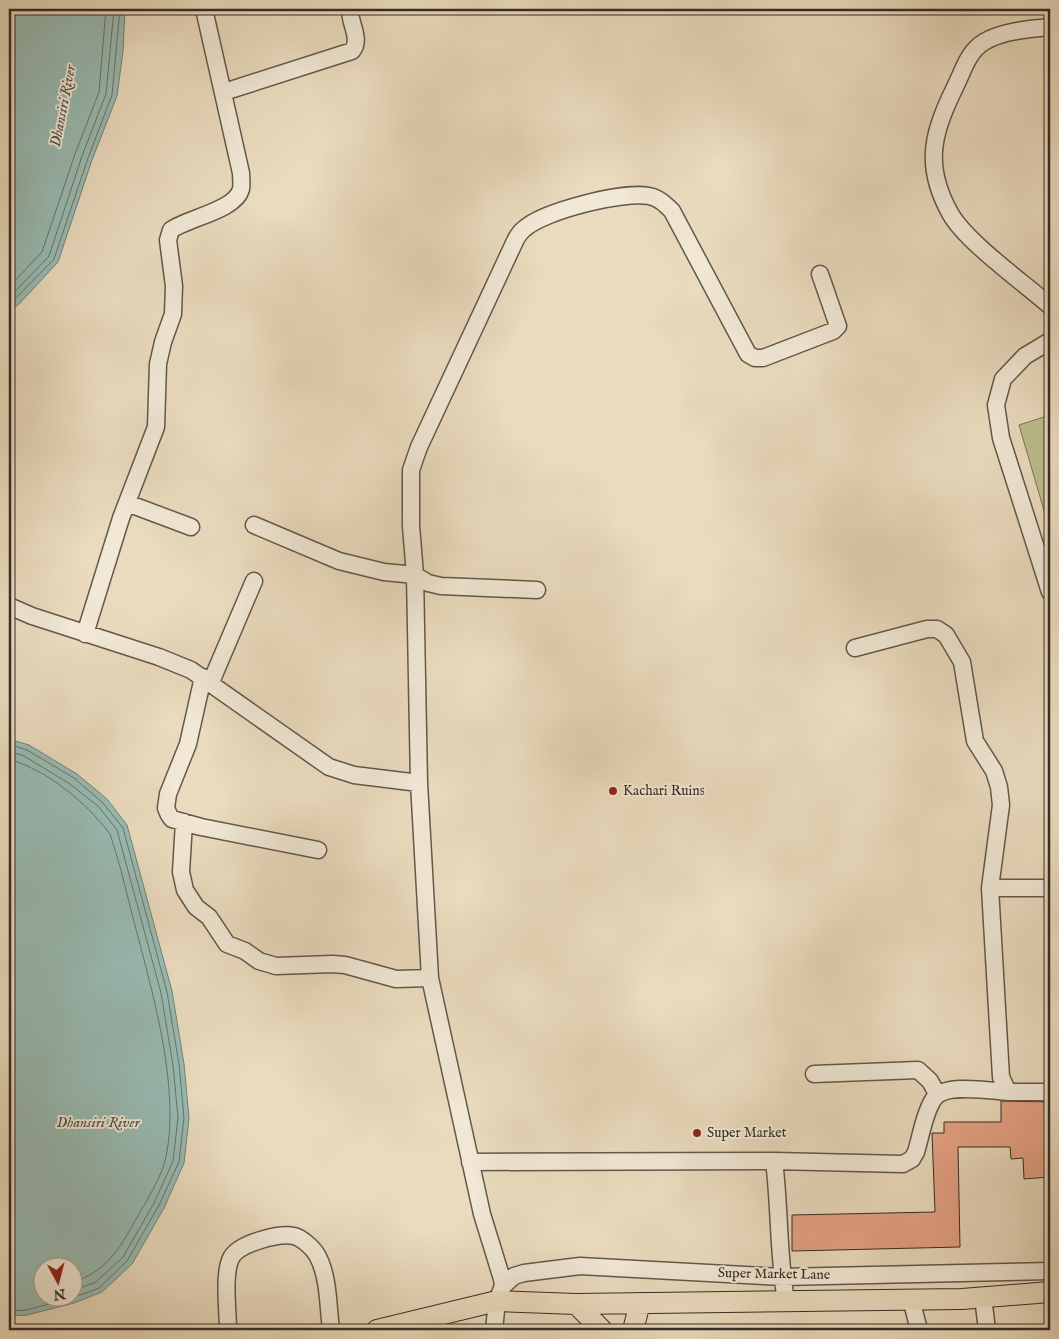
<svg xmlns="http://www.w3.org/2000/svg" width="1059" height="1339" viewBox="0 0 1059 1339" font-family="'IM FELL English',serif">
  <style>
    .green { fill: #bdbe8d; stroke: #7a7658 }
    .water { fill: #98bbb3; stroke: #71827a; fill-rule: evenodd }
    .lines { fill: none; stroke-linecap: round; stroke-linejoin: round }
    .shore { stroke: #67746c; stroke-width: 1 }
    .building { fill: #e5a284; stroke: #362d24 }
    .minor-casing { stroke: #63584a; stroke-width: 19 }
    .major-casing { stroke: #362d24; stroke-width: 22 }
    .minor { stroke: #f1e8d5; stroke-width: 16 }
    .major { stroke: #eadbbe; stroke-width: 20 }
    .poi-dot { fill: #8f2418; stroke: #f1e8d5; stroke-width: 2 }
    .labels { text-anchor: middle; dominant-baseline: central; stroke-width: 4; stroke-linejoin: round; paint-order: stroke }
    .poi-label { font-size: 14px; fill: #362d24; stroke: #f1e8d5; text-anchor: start }
    .street-label { font-size: 14px; fill: #362d24; stroke: #f1e8d5 }
    .water-label { font-size: 15px; font-style: italic; fill: #4e5048; stroke: #f1e8d5 }
  </style>
  <rect width="100%" height="100%" fill="#eadbbe"/>
  <filter id="stains"><feTurbulence type="fractalNoise" baseFrequency=".004" numOctaves="4"/><feColorMatrix values="0 0 0 0 .2 0 0 0 0 .09 0 0 0 0 .02 0 0 0 .5 -.17"/></filter>
  <radialGradient id="worn" r=".72"><stop offset=".6" stop-color="#630" stop-opacity="0"/><stop offset="1" stop-color="#630" stop-opacity=".3"/></radialGradient>
  <path class="green" d="M1050,415V531L1019,425Z"/>
  <path class="water" d="M9,9H125L123,51L117,96L92,160L58,262L19,304L9,312Z
    M9,739L29,745L77,774L107,799L127,825L172,991L184,1064L189,1118L184,1163L164,1208L132,1264L102,1292L74,1303L27,1315L9,1316ZM42,1266H72V1296H42Z"/>
  <g class="lines">
    <path class="shore" d="M9,287L42,252L75,154L99,92L106,9
      M9,298L49,256L82,156L106,94L114,9
      M9,305L54,259L88,158L112,95L120,9
      M9,744L27,750L74,778L103,803L123,828L167,992L179,1064L184,1118L179,1162L159,1205L127,1261L99,1288L72,1298L26,1310L9,1311
      M9,751L24,756L70,784L99,807L117,830L161,993L173,1065L178,1118L173,1161L154,1203L123,1257L96,1282L72,1291
      M9,759C48,771 85,801 110,834C121,866 128,900 137,933C154,998 180,1089 166,1157C162,1177 145,1203 135,1221C118,1251 106,1271 72,1283"/>
  </g>
  <path class="building" d="M1001,1101L1050,1102V1177L1024,1179L1023,1158L1011,1159L1010,1147H958L960,1247L792,1251V1215L935,1212L932,1133H944V1122H1001Z"/>
  <g class="lines">
    <g class="minor-casing">
      <path id="minor" d="M1050,27C1029,29 1002,31 984,42C969,51 964,68 957,83C934,130 922,163 950,213C965,241 1024,283 1050,306
        M224,92L352,51C362,39 349,23 350,9
        M1050,341L1025,356L1003,379L996,405L1001,438L1050,592
        M127,503L191,527
        M254,525L339,561L384,572L415,575L428,583L441,586L537,590
        M9,606L32,616L159,657L191,670L329,767L354,775L419,783
        M85,634L121,518L156,427L158,364L163,342L173,314L174,286L168,240L171,230C188,218 236,210 241,189C242,184 241,177 241,173L204,9
        M855,648L927,629H937L946,635L962,662L975,741L994,771L999,787L1001,805L990,888L1001,1077L1008,1092H1050
        M203,677L188,744L168,794L166,808L169,815L172,819L201,827L318,850
        M211,682L254,581
        M184,822L181,872L185,890L196,907L209,917L227,944L245,951L259,961L276,966L332,964L345,965L396,979L430,978
        M990,888H1050
        M814,1074L918,1070L930,1081L937,1094
        M774,1161C780,1208 778,1255 786,1301
        M470,1162L774,1161L903,1164L912,1159L916,1152C921,1136 924,1114 933,1100C943,1082 990,1091 1008,1092
        M503,1286L514,1276L524,1273L580,1266L782,1277L1050,1271
        M983,1297L987,1330
        M911,1299L919,1330
        M228,1330C228,1311 223,1274 231,1258C239,1243 279,1233 294,1236C302,1238 313,1248 317,1255C329,1276 328,1307 331,1330
        M494,1330L497,1301L503,1286L502,1279L482,1214L430,978L419,783L415,575L411,526V470L419,447L515,241C517,237 520,232 524,229C543,211 624,191 649,196C659,198 665,204 672,211L748,354L755,358H763L833,331L838,326L820,274"/>
    </g>
    <g class="major-casing">
      <path id="major" d="M576,1304L602,1330
        M377,1330L497,1301L576,1304L962,1299L1050,1292
        M633,1330L640,1303"/>
    </g>
    <use href="#minor" class="minor"/>
    <use href="#major" class="major"/>
  </g>
  <g class="poi-dot">
    <circle cx="613" cy="791" r="5"/>
    <circle cx="697" cy="1133" r="5"/>
  </g>
  <g class="labels">
    <g class="poi-label">
      <text x="623" y="791">Kachari Ruins</text>
      <text x="707" y="1133">Super Market</text>
    </g>
    <g class="street-label">
      <text transform="translate(774 1274) rotate(1)">Super Market Lane</text>
    </g>
    <g class="water-label">
      <text transform="translate(63 106) rotate(-79)">Dhansiri River</text>
      <text x="98" y="1122">Dhansiri River</text>
    </g>
  </g>
  <rect width="1059" height="1339" fill="none" stroke="#eadbbe" stroke-width="30"/>
  <rect x="10" y="10" width="1039" height="1319" fill="none" stroke="#362d24" stroke-width="2.5"/>
  <rect x="15" y="15" width="1029" height="1309" fill="none" stroke="#362d24"/>
  <g transform="translate(58 1282) rotate(173)"><circle r="24" fill="#f1e8d5" stroke="#a69d8e"/>
  <path d="M0-4L9 19L0 12L-9 19Z" fill="#8f2418"/>
  <text y="-8" font-size="14" font-weight="bold" text-anchor="middle" fill="#362d24">N</text>
  </g>
  <rect width="100%" height="100%" filter="url(#stains)"/>
  <rect width="100%" height="100%" fill="url(#worn)"/>
</svg>
